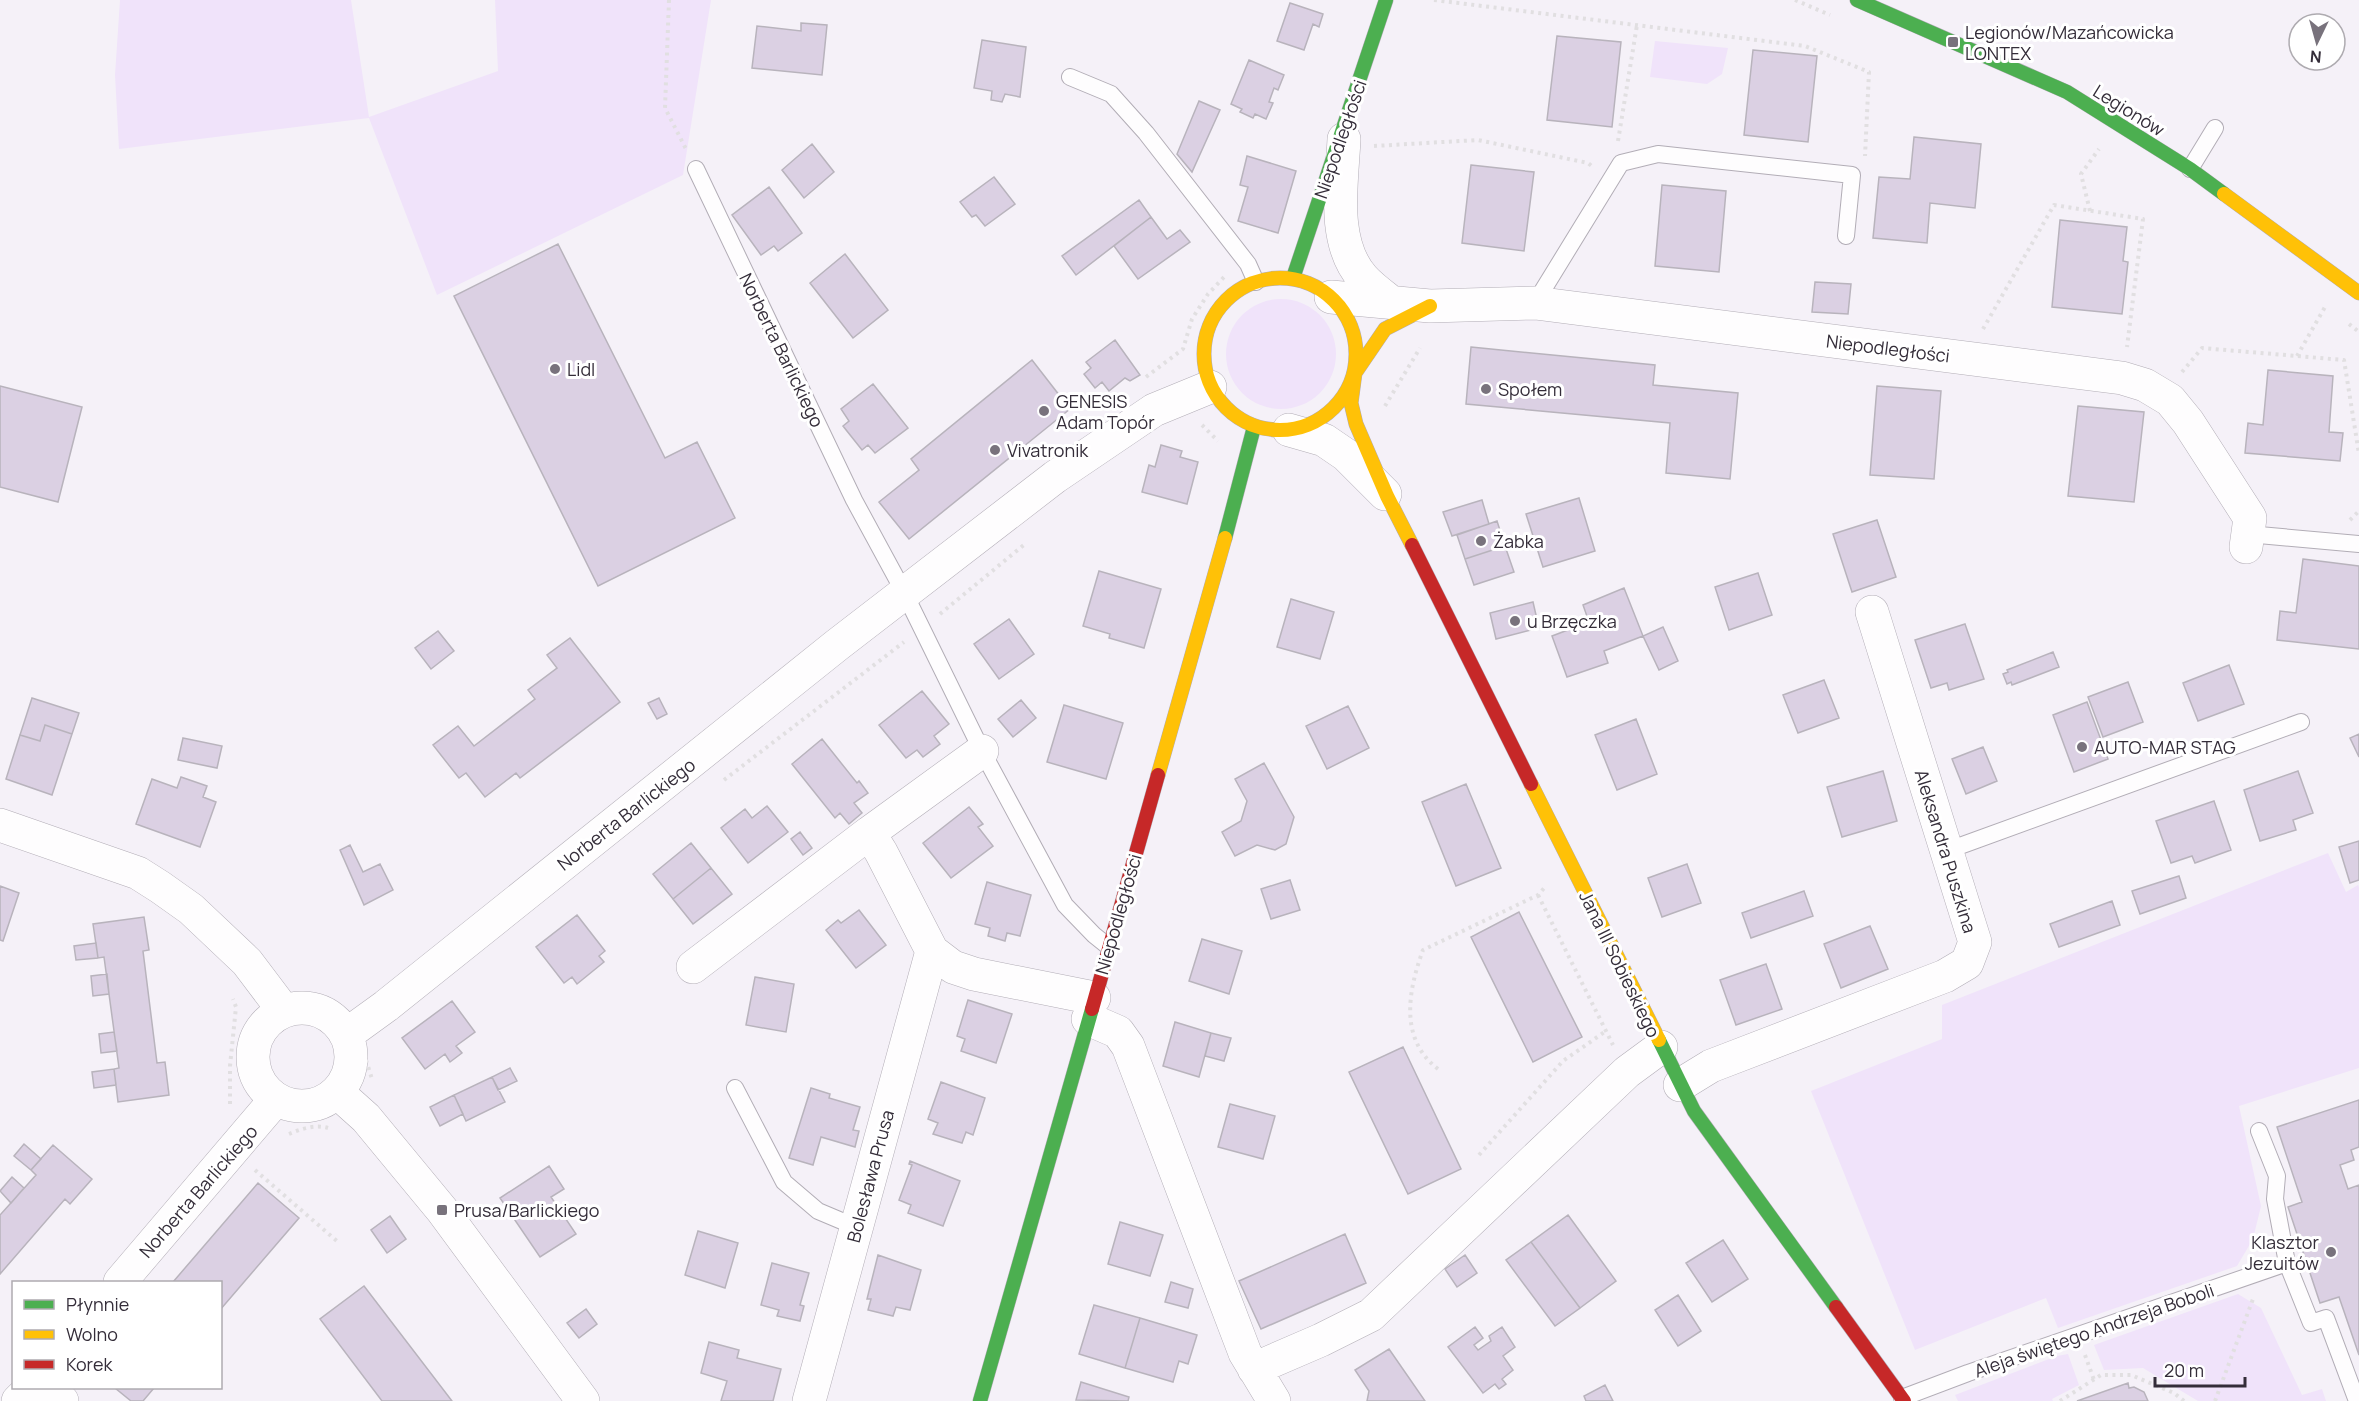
<svg xmlns="http://www.w3.org/2000/svg" width="2359" height="1401" viewBox="0 0 2359 1401" font-family="Manrope,sans-serif">
  <style>
    .green { fill: #f0e3fa }
    .building { fill: #dbd0e3; stroke: #b8b3bc; stroke-width: 1.5 }
    .lines { fill: none; stroke-linecap: round; stroke-linejoin: round }
    .lane-casing { stroke: #b2adb6; stroke-width: 18 }
    .street-casing { stroke: #b2adb6; stroke-width: 34 }
    .fast-casing { stroke: #b2adb6; stroke-width: 15 }
    .slow-casing { stroke: #b2adb6; stroke-width: 15 }
    .jam-casing { stroke: #b2adb6; stroke-width: 15 }
    .path { stroke: #e1dfe1; stroke-width: 4; stroke-dasharray: 3 4.5; stroke-linecap: butt }
    .lane { stroke: #fefdfe; stroke-width: 16 }
    .street { stroke: #fefdfe; stroke-width: 33 }
    .fast { stroke: #4caf50; stroke-width: 14 }
    .slow { stroke: #ffc107; stroke-width: 14 }
    .jam { stroke: #c62828; stroke-width: 14 }
    .poi-dot { fill: #78727c; stroke: #fff; stroke-width: 2 }
    .labels { text-anchor: middle; dominant-baseline: central; stroke-width: 6; stroke-linejoin: round; paint-order: stroke }
    .poi-label { font-size: 18px; fill: #342d39; stroke: #fff; text-anchor: start }
    .street-label { font-size: 18px; fill: #342d39; stroke: #fff }
  </style>
  <rect width="100%" height="100%" fill="#f5f1f8"/>
  <path class="green" d="M120,0H351L369,117L498,71L495,0H711L683,175L437,295L369,118L119,149L115,75Z
    M1655,41L1728,48L1722,74L1707,84L1650,77Z
    M1226 354a55 55 0 1 1 110 0a55 55 0 1 1-110 0Z
    M2328,853L2346,892L2358,885L2359,887V1068L2239,1106L2261,1206L2253,1239L2237,1266L2058,1328L2046,1298L1915,1350L1811,1091L1942,1039V1005Z
    M2238,1294L2261,1308L2302,1395L2322,1389L2326,1401H2198L2143,1368L2104,1370L2094,1345Z
    M2068,1354L2079,1385L2052,1399L2053,1401H1958L1955,1395L2057,1356Z"/>
  <path class="building" d="M1290,3L1323,14L1319,27L1313,24L1304,50L1277,41Z
    M801,23L827,25L822,75L752,68L757,26L801,31Z
    M1557,36L1621,42L1612,127L1547,120Z
    M982,40L1026,47L1020,97L1005,94L1002,102L991,100L992,91L974,88Z
    M1753,50L1817,56L1808,142L1744,135Z
    M1249,60L1284,75L1278,90L1274,88L1269,102L1273,103L1266,119L1255,114L1253,118L1240,112L1242,109L1231,104Z
    M1199,101L1220,110L1192,172L1177,154Z
    M1914,137L1981,144L1975,208L1930,203L1927,243L1873,238L1879,177L1910,179Z
    M812,144L834,172L804,198L782,170Z
    M1247,156L1296,171L1278,233L1238,221L1248,187L1240,185Z
    M1471,165L1534,172L1524,251L1462,243Z
    M994,177L1015,204L985,226L976,215L972,217L960,202Z
    M1662,185L1726,191L1719,272L1655,266Z
    M769,187L802,233L778,251L774,246L761,255L732,215Z
    M1139,200L1151,217L1076,275L1062,256Z
    M1151,217L1167,239L1180,230L1190,242L1138,279L1114,246Z
    M2060,220L2127,227L2123,261L2128,262L2122,314L2052,307Z
    M558,244L665,458L697,442L735,518L598,586L454,296Z
    M845,254L888,310L853,338L810,283Z
    M1815,282L1851,284L1848,314L1812,312Z
    M1115,340L1140,375L1130,381L1125,378L1109,391L1102,382L1095,388L1084,374L1091,368L1086,362Z
    M1471,347L1655,365L1653,385L1738,393L1730,479L1666,473L1670,423L1466,404Z
    M1032,360L1070,409L909,539L879,502L919,470L911,459Z
    M2268,370L2333,376L2329,432L2343,433L2340,461L2245,453L2248,423L2263,425Z
    M873,384L908,428L875,453L868,445L862,450L843,426L849,421L841,409Z
    M0,386L82,407L58,502L0,487Z
    M1877,386L1941,391L1934,479L1870,475Z
    M2078,406L2144,412L2134,502L2068,496Z
    M1161,445L1182,451L1180,457L1198,462L1187,504L1142,492L1149,465L1155,467Z
    M1579,498L1595,551L1543,567L1526,514Z
    M1482,500L1489,524L1452,536L1443,512Z
    M1877,520L1896,577L1852,592L1833,534Z
    M1497,521L1505,546L1465,559L1457,535Z
    M1505,546L1514,572L1474,585L1465,559Z
    M2303,559L2359,566V649L2277,640L2280,611L2296,613Z
    M1099,571L1161,589L1144,648L1109,638L1110,634L1083,626Z
    M1758,573L1772,615L1729,630L1715,587Z
    M1624,588L1643,636L1604,651L1608,663L1567,677L1552,636L1589,622L1583,605Z
    M1291,599L1334,612L1320,659L1277,647Z
    M1533,602L1539,628L1496,639L1490,613Z
    M1009,619L1034,654L999,679L974,644Z
    M1965,624L1984,679L1949,690L1947,683L1931,688L1915,640Z
    M1663,627L1678,661L1659,670L1643,636Z
    M438,631L454,651L431,669L415,648Z
    M570,638L620,702L520,778L516,773L485,797L466,773L459,778L433,745L458,726L474,746L535,699L528,690L557,668L547,655Z
    M2053,652L2059,667L2012,685L2011,682L2007,684L2003,674L2008,672L2007,670Z
    M2229,665L2244,704L2198,721L2183,683Z
    M1824,680L1839,718L1798,733L1783,695Z
    M2128,682L2143,722L2103,737L2088,697Z
    M922,691L949,724L934,736L940,744L923,757L917,750L906,758L879,725Z
    M32,698L79,713L72,734L45,725L40,741L20,735Z
    M659,698L667,714L657,719L648,703Z
    M1021,700L1036,718L1013,737L998,719Z
    M2087,702L2108,759L2074,772L2053,715Z
    M1064,705L1123,723L1106,779L1047,762Z
    M1348,706L1369,748L1327,769L1306,726Z
    M1636,719L1657,774L1617,790L1595,735Z
    M45,725L72,734L52,795L6,779L20,735L40,741Z
    M2359,734V757L2350,738Z
    M183,738L222,746L217,768L178,760Z
    M822,739L857,783L859,781L868,793L854,803L862,813L849,824L840,813L835,818L792,764Z
    M1983,747L1997,781L1966,794L1952,759Z
    M1264,763L1294,817L1286,844L1275,850L1257,845L1235,856L1222,832L1241,821L1247,801L1235,779Z
    M1883,771L1897,821L1842,837L1827,787Z
    M2298,771L2313,813L2293,820L2296,830L2260,841L2244,790Z
    M181,777L207,786L203,797L216,802L200,847L136,824L152,779L177,788Z
    M1466,784L1501,868L1456,886L1422,802Z
    M2214,801L2231,850L2195,863L2192,856L2171,863L2156,821Z
    M767,806L788,832L748,863L721,828L745,809L752,818Z
    M969,807L983,824L978,827L993,846L951,878L923,843Z
    M800,832L812,848L803,855L791,839Z
    M2359,841V880L2350,883L2339,847Z
    M691,843L711,868L673,899L653,874Z
    M350,845L363,872L380,864L393,890L364,905L340,850Z
    M1687,864L1701,903L1662,917L1648,878Z
    M711,868L732,894L693,924L673,899Z
    M2179,876L2186,898L2140,914L2132,891Z
    M1290,880L1300,910L1271,919L1261,889Z
    M987,882L1031,895L1020,936L1007,933L1005,941L988,936L990,928L975,924Z
    M0,886L19,893L3,941L0,940Z
    M1804,891L1813,916L1751,938L1742,913Z
    M2112,901L2120,925L2059,947L2050,924Z
    M859,910L886,945L856,968L826,930L838,920L841,923Z
    M1519,912L1582,1037L1533,1062L1471,937Z
    M577,915L605,951L599,956L604,962L577,984L572,977L564,983L536,947Z
    M144,917L149,950L143,951L157,1063L165,1062L169,1095L118,1102L114,1069L119,1068L104,957L98,958L93,924Z
    M1870,926L1888,969L1841,988L1824,944Z
    M1202,939L1242,951L1229,994L1189,981Z
    M96,943L98,958L76,960L74,946Z
    M1766,964L1782,1009L1736,1025L1720,980Z
    M107,974L109,994L93,996L91,976Z
    M755,977L794,984L786,1032L746,1025Z
    M968,1000L1012,1014L996,1063L961,1051L965,1039L957,1036Z
    M452,1001L475,1032L456,1046L462,1053L450,1062L445,1054L425,1069L402,1038Z
    M1175,1022L1211,1033L1199,1077L1163,1066Z
    M114,1032L117,1051L101,1053L99,1034Z
    M1211,1033L1231,1038L1224,1061L1205,1056Z
    M1403,1047L1461,1169L1408,1194L1349,1072Z
    M510,1068L517,1081L498,1090L492,1077Z
    M114,1069L116,1085L94,1088L92,1072Z
    M492,1077L505,1102L466,1121L454,1095Z
    M941,1082L985,1098L973,1135L966,1132L962,1143L933,1134L938,1123L928,1119Z
    M811,1088L830,1094L829,1098L860,1107L853,1130L859,1131L855,1147L821,1137L813,1165L789,1158Z
    M454,1095L463,1114L440,1126L430,1107Z
    M2359,1100V1147L2351,1150L2354,1160L2340,1165L2348,1189L2359,1185V1355L2339,1297L2320,1303L2288,1207L2302,1202L2277,1127Z
    M1230,1104L1275,1116L1263,1159L1218,1147Z
    M24,1144L41,1159L31,1170L14,1156Z
    M53,1145L92,1179L70,1204L65,1199L0,1274V1215L36,1175L31,1170Z
    M910,1161L960,1181L943,1226L908,1213L911,1205L899,1200L912,1165L909,1164Z
    M549,1166L564,1189L551,1197L576,1234L540,1257L500,1198Z
    M12,1177L24,1188L11,1203L0,1191Z
    M258,1183L299,1218L220,1310V1282H173Z
    M1568,1215L1616,1281L1580,1308L1531,1242Z
    M390,1216L406,1239L387,1253L371,1230Z
    M1120,1222L1163,1235L1150,1276L1108,1264Z
    M698,1231L738,1243L725,1288L685,1275Z
    M1345,1234L1366,1283L1261,1329L1239,1281Z
    M1723,1240L1748,1279L1712,1302L1686,1263Z
    M1531,1242L1580,1308L1555,1326L1506,1260Z
    M878,1255L921,1270L910,1310L896,1307L893,1316L868,1310L871,1299H867Z
    M1465,1255L1477,1273L1457,1287L1445,1269Z
    M772,1263L809,1273L800,1305L804,1306L800,1321L777,1316L779,1310L761,1305Z
    M1171,1282L1193,1289L1188,1308L1165,1302Z
    M364,1286L452,1401H382L320,1319Z
    M1678,1295L1701,1331L1678,1346L1655,1310Z
    M1094,1305L1140,1318L1125,1368L1079,1354Z
    M586,1309L597,1324L579,1338L567,1323Z
    M1140,1318L1197,1335L1188,1364L1179,1361L1173,1382L1125,1368Z
    M1475,1327L1483,1338L1474,1345L1478,1350L1491,1341L1489,1336L1502,1327L1515,1347L1503,1356L1513,1370L1502,1379L1506,1384L1499,1389L1495,1384L1483,1393L1448,1347Z
    M709,1342L739,1350L737,1358L781,1369L773,1401H721L727,1381L701,1373Z
    M1389,1349L1425,1401H1367L1369,1391L1355,1370Z
    M1081,1382L1129,1397L1128,1401L1076,1400Z
    M2128,1383L2129,1388L2134,1387L2144,1392L2148,1401H2077Z
    M1605,1385L1613,1401H1586L1584,1396Z
    M115,1388H154L143,1401H131Z"/>
  <g class="lines">
    <g class="lane-casing">
      <path id="lane" d="M1070,77L1111,94L1146,133L1248,264L1256,282
        M696,169L854,500L905,594L982,751L1065,905L1094,935L1109,947
        M2190,169L2215,128
        M1535,303L1621,163L1658,154L1852,175L1846,236
        M2248,534L2359,544
        M1946,851L2301,722
        M735,1088L784,1182L818,1211L856,1227
        M2259,1131L2277,1176L2275,1199L2287,1263L2311,1323L2326,1318L2357,1401
        M1902,1398L1968,1373L2287,1263"/>
    </g>
    <g class="street-casing">
      <path id="street" d="M1344,139C1342,183 1331,242 1363,278C1371,287 1382,295 1391,302
        M1331,297L1430,306L1535,303L2122,378L2145,385L2170,400L2188,422L2250,518L2246,547
        M1289,430L1324,440L1346,455L1385,494
        M982,751L869,833L881,852L932,951L953,967L974,974L1094,998
        M0,825L138,873L160,887L191,909L247,962L284,1011
        M693,967L869,833
        M253 1057a49 49 0 1 1 98 0a49 49 0 1 1-98 0Z
        M1088,1019L1118,1032L1128,1046L1245,1353L1274,1401
        M346,1035L386,1006L837,645L1055,477L1154,410L1210,387
        M1680,1085L1711,1066L1945,976L1967,963L1975,942L1872,612
        M337,1092L366,1118L442,1210L583,1401
        M120,1282L276,1099
        M1254,1369L1321,1340L1371,1315L1627,1072L1661,1047
        M47,1388L62,1401
        M18,1401L31,1388
        M809,1401L932,951"/>
    </g>
    <g class="fast-casing">
      <path id="fast" d="M1857,0L2067,92L2190,169L2224,194
        M1293,278L1386,0
        M1225,538L1254,427
        M1659,1040L1694,1111L1836,1307
        M980,1401L1092,1009"/>
    </g>
    <g class="slow-casing">
      <path id="slow" d="M2224,194L2359,293
        M1204 354a76 76 0 1 1 152 0a76 76 0 1 1-152 0Z
        M1412,545L1387,496L1356,424L1351,403L1355,373L1385,329L1430,306
        M1158,775L1225,538
        M1531,784L1659,1040"/>
    </g>
    <g class="jam-casing">
      <path id="jam" d="M1412,545L1531,784
        M1092,1009L1158,775
        M1836,1307L1904,1401"/>
    </g>
    <path class="path" d="M669,0L665,108L686,149
      M1434,0L1805,46L1869,72L1865,156
      M1795,0L1830,15
      M1618,141L1637,25
      M1374,146L1478,140L1588,163L1593,167
      M2090,211L2081,174L2099,149
      M2349,324L2359,332
      M1983,329L2054,205L2143,219L2127,347
      M2297,356L2325,307
      M2182,372L2202,348L2344,360L2359,454
      M1146,377L1183,349L1192,319L1208,294L1226,275
      M1385,406L1420,348
      M1202,425L1218,441
      M2350,520L2358,512
      M940,614L1025,544
      M724,780L904,642
      M1538,895L1613,1045
      M366,1060L372,1079
      M1438,1069C1399,1039 1408,991 1423,950L1538,895L1546,886
      M230,1104V1066L236,1007L233,999
      M289,1134C301,1129 315,1124 328,1128
      M1479,1155L1563,1061L1606,1031
      M255,1170L338,1242
      M2085,1355L2094,1380
      M2060,1401L2101,1375H2131L2174,1393L2184,1401
      M2215,1401L2253,1299"/>
    <use href="#lane" class="lane"/>
    <use href="#street" class="street"/>
    <use href="#fast" class="fast"/>
    <use href="#slow" class="slow"/>
    <use href="#jam" class="jam"/>
  </g>
  <g class="poi-dot">
    <rect x="1947" y="36" width="12" height="12" rx="3"/>
    <circle cx="555" cy="369" r="6"/>
    <circle cx="1486" cy="389" r="6"/>
    <circle cx="1044" cy="411" r="6"/>
    <circle cx="995" cy="450" r="6"/>
    <circle cx="1481" cy="541" r="6"/>
    <circle cx="1515" cy="621" r="6"/>
    <circle cx="2082" cy="747" r="6"/>
    <rect x="436" y="1204" width="12" height="12" rx="3"/>
    <circle cx="2331" cy="1252" r="6"/>
  </g>
  <g class="labels">
    <g class="poi-label">
      <text x="1965" y="32">Legionów/Mazańcowicka<tspan x="1965" dy="21">LONTEX</tspan></text>
      <text x="567" y="369">Lidl</text>
      <text x="1498" y="389">Społem</text>
      <text x="1056" y="401">GENESIS<tspan x="1056" dy="21">Adam Topór</tspan></text>
      <text x="1007" y="450">Vivatronik</text>
      <text x="1493" y="541">Żabka</text>
      <text x="1527" y="621">u Brzęczka</text>
      <text x="2094" y="747">AUTO-MAR STAG</text>
      <text x="454" y="1210">Prusa/Barlickiego</text>
      <text x="2319" y="1242" text-anchor="end">Klasztor<tspan x="2319" dy="21">Jezuitów</tspan></text>
    </g>
    <g class="street-label">
      <text transform="translate(2129 110) rotate(32)">Legionów</text>
      <text transform="translate(1340 139) rotate(-71)">Niepodległości</text>
      <text transform="translate(1888 348) rotate(7)">Niepodległości</text>
      <text transform="translate(782 350) rotate(64)">Norberta Barlickiego</text>
      <text transform="translate(626 814) rotate(-38)">Norberta Barlickiego</text>
      <text transform="translate(1946 851) rotate(73)">Aleksandra Puszkina</text>
      <text transform="translate(1118 914) rotate(-74)">Niepodległości</text>
      <text transform="translate(1620 964) rotate(64)">Jana III Sobieskiego</text>
      <text transform="translate(870 1176) rotate(-75)">Bolesława Prusa</text>
      <text transform="translate(198 1191) rotate(-49)">Norberta Barlickiego</text>
      <text transform="translate(2094 1330) rotate(-19)">Aleja świętego Andrzeja Boboli</text>
    </g>
  </g>
  <rect x="12" y="1281" width="210" height="108" fill="#ffffff" stroke="#aeabb0" stroke-width="1.5"/>
  <rect x="24" y="1300" width="30" height="9" fill="#4caf50" stroke="#aeabb0" stroke-width="1.5"/>
  <text x="66" y="1311" font-size="18" fill="#342d39">Płynnie</text>
  <rect x="24" y="1330" width="30" height="9" fill="#ffc107" stroke="#aeabb0" stroke-width="1.5"/>
  <text x="66" y="1341" font-size="18" fill="#342d39">Wolno</text>
  <rect x="24" y="1360" width="30" height="9" fill="#c62828" stroke="#aeabb0" stroke-width="1.5"/>
  <text x="66" y="1371" font-size="18" fill="#342d39">Korek</text>
  <g transform="translate(2317 42) rotate(185)"><circle r="28" fill="#ffffff" stroke="#aeabb0" stroke-width="1.5"/>
  <path d="M0-4.5L10 22L0 15L-10 22Z" fill="#78727c"/>
  <text y="-9" font-size="16" font-weight="bold" text-anchor="middle" fill="#342d39">N</text>
  </g>
  <path d="M2155 1377v9h90v-9" fill="none" stroke="#342d39" stroke-width="3"/>
  <text x="2164" y="1377" font-size="18" fill="#342d39" stroke="#ffffff" stroke-width="4.5" paint-order="stroke">20 m</text>
</svg>
